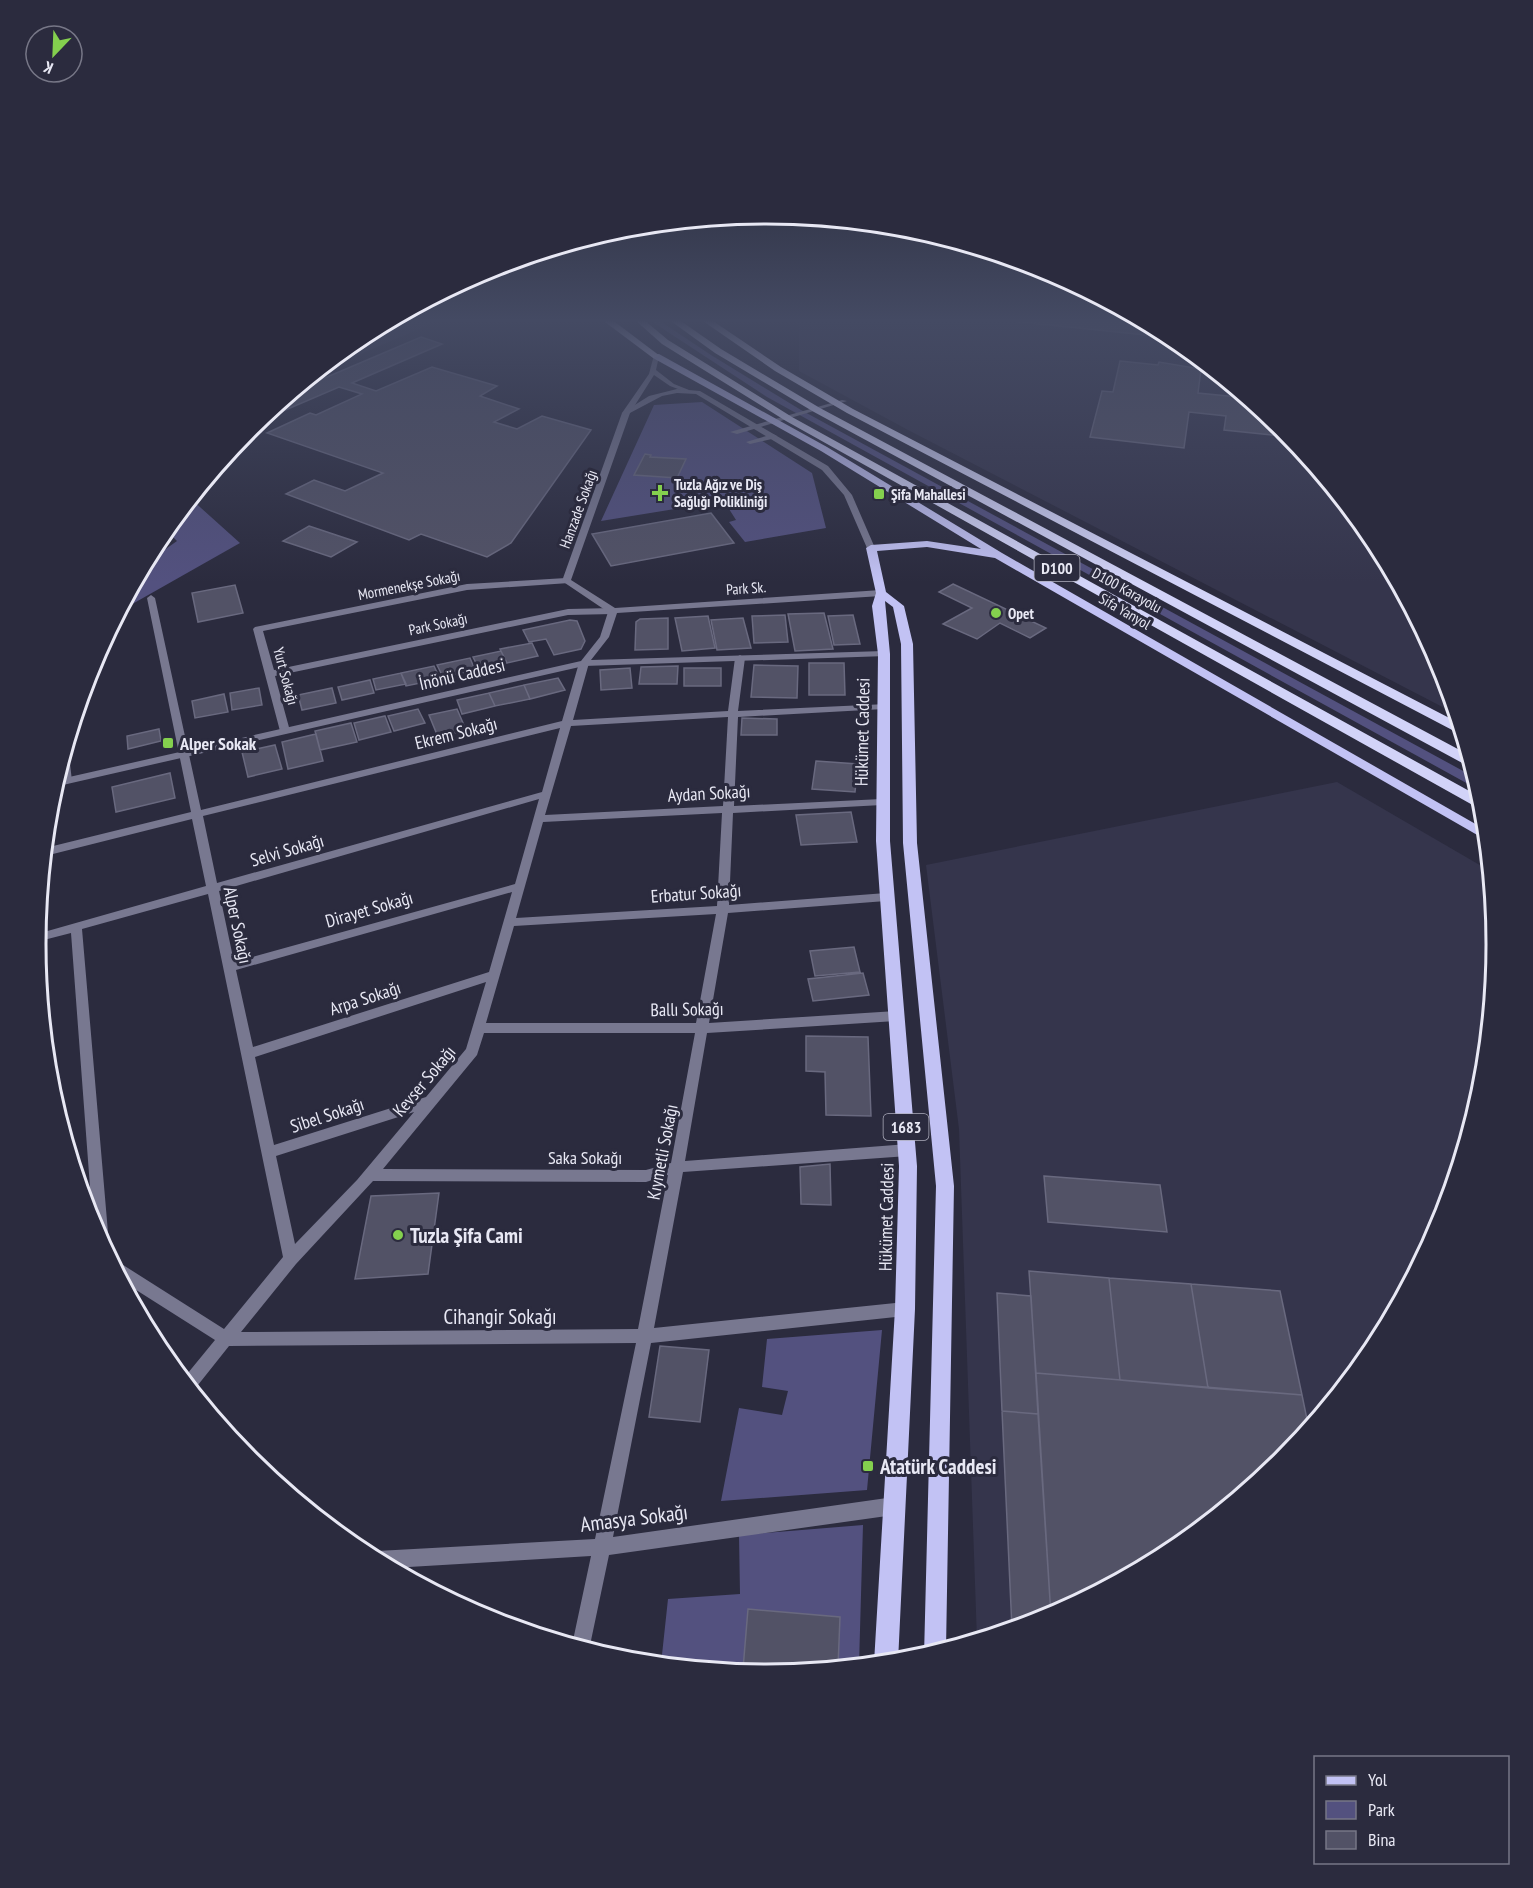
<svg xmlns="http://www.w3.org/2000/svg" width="1533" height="1888" viewBox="0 0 1533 1888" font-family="'PT Sans Narrow',sans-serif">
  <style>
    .built { fill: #35354c }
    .green { fill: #53517f }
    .building { fill: #525266; stroke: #69697f; stroke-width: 1.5 }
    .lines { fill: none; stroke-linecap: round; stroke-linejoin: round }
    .pedestrian { fill: #787890; fill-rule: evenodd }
    .minor { fill: #787890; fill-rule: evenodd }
    .tertiary { fill: #787890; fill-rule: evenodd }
    .primary { fill: #c2c2f4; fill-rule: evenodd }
    .trunk { fill: #d2d3f8; fill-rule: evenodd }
    .poi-dot { fill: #84d04e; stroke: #2b2b3e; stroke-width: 2 }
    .labels { text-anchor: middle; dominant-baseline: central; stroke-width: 6; stroke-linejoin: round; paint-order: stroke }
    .far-poi-label { font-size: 15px; font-weight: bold; fill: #e8e8f4; stroke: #2b2b3e; text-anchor: start }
    .far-street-label { font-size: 15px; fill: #e8e8f4; stroke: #2b2b3e }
    .shield { fill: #2b2b3e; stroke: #afafbd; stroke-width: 1.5 }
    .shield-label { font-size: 16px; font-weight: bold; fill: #e8e8f4 }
    .street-label { font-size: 18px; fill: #e8e8f4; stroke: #2b2b3e }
    .poi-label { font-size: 18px; font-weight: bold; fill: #e8e8f4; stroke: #2b2b3e; text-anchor: start }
    .near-poi-label { font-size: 21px; font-weight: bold; fill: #e8e8f4; stroke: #2b2b3e; text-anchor: start }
    .near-street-label { font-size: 21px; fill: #e8e8f4; stroke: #2b2b3e }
    .rim { fill: none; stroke: #e8e8f4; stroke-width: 3 }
  </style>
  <rect width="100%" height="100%" fill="#2b2b3e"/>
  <path class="built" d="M393,319H442L317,373L361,336Z
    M799,319H1139L1173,337L1283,428L1374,538L1442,665L1456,714L908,430L799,371Z
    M1337,782L1490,871L1497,944L1483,1087L1441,1224L1374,1350L1283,1461L1172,1552L1046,1619L977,1640L959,1129L926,865Z"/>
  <path class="green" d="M648,319H657L711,355L801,410L1476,778L1479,790L767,397Z
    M702,402L812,473L826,528L745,542L729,522L736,520L724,501L601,521L654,405Z
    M191,499L240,543L120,611L146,563L177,541L166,530Z
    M882,1330L867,1490L721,1501L739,1408L782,1415L788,1391L762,1387L767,1339Z
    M863,1525L859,1665L766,1674L661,1664L668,1599L740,1594L739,1535Z"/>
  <path class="building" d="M992,319H1110L1131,323L1132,319H1139L1174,338Z
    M421,337L442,344L352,383L376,391L432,367L497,386L480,396L519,409L494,422L517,429L542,416L591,430L511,543L487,557L421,534L409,540L286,494L314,480L345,491L383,473L267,433L310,413L316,415L362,394L339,387L255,423L294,391Z
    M1120,361L1158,365L1159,362L1201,369L1198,393L1248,398L1283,428L1291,437L1224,430L1226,416L1189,412L1184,448L1090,437L1102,391L1113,392Z
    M645,454L651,455L650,457L686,459L677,478L634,475Z
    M711,513L734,543L611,566L592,534Z
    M309,526L357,542L331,557L283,541Z
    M953,584L1046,628L1030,638L1000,623L977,639L943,624L972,608L939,592Z
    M235,585L243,613L198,622L192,593Z
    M824,613L833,649L795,651L788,614Z
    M785,615L788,642L754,643L752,616Z
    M853,615L860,644L834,645L828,616Z
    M708,616L715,648L682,651L675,618Z
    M668,618V649L635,650L636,622L640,619Z
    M743,618L751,648L717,650L711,620Z
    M570,620L577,621L585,641L581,649L554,655L546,639L529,642L523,630Z
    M532,643L538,656L507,663L500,649Z
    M501,651L507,663L479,669L473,657Z
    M470,658L475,670L443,677L437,665Z
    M809,663H844L845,695H809Z
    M754,665L798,666L797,698L751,697Z
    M434,666L440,679L406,686L401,673Z
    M678,666L677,684H639L641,667Z
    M630,668L632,688L601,690L600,670Z
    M684,668H721V686H684Z
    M401,673L406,684L376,690L373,679Z
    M558,678L565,690L530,699L524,685Z
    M370,680L374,693L342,700L338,687Z
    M524,685L530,699L495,706L489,693Z
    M259,688L262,705L232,710L230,693Z
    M332,688L336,703L302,710L298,695Z
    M489,693L495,706L462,714L457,700Z
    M224,694L228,712L195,718L192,701Z
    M418,709L425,723L394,731L388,716Z
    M457,709L466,730L438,737L429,715Z
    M385,716L391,732L359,740L354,723Z
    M742,718L777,719V735H741Z
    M351,723L357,742L320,750L315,731Z
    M159,729L161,741L128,749L127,736Z
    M316,734L323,761L288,769L282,742Z
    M275,745L282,769L248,777L242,752Z
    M816,761L858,764L855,792L812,789Z
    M170,773L175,798L116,812L112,787Z
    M851,812L857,842L801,845L796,815Z
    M854,947L860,972L815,976L810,951Z
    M863,973L869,995L813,1001L808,979Z
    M806,1036L868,1037L871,1116L826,1115L825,1072L806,1071Z
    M830,1164L831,1205L801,1204L800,1167Z
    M1044,1176L1160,1185L1167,1232L1048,1222Z
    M439,1193L428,1274L355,1279L371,1196Z
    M1029,1271L1109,1278L1120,1380L1036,1373Z
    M1109,1278L1191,1284L1208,1388L1120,1380Z
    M1191,1284L1280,1291L1302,1395L1208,1388Z
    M997,1293L1031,1296L1038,1414L1002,1411Z
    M660,1346L709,1350L700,1422L649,1417Z
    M1036,1373L1302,1395L1309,1429L1283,1461L1172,1552L1051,1616Z
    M1002,1411L1038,1414L1051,1616L1012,1629Z
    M748,1609L840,1617L838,1667L786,1673L743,1669Z"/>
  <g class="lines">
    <path class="pedestrian" d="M842,400L847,401L737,434L730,432Z
      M773,434L777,436L776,438L750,444L746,442Z"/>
    <path class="minor" d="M677,389L700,391L828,466L852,495L875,548L874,550L867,548L844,495L822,470L696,394L677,393L662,396L628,414L622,413L649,396Z
      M566,578L570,581L569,583L467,590L263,631L274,670L568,609L613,608L617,611L613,614L568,615L275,676L290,731L285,734L280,731L253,629L255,627L467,584Z
      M151,595L155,598L201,810L562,721L579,663L584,660L589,663L573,720L728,711L735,658L740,655L745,658L738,711L887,704V708L884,709L738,717L734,806L882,799L887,802L882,805L733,813L729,905L886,893L892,897L886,901L728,913L709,1023L896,1011L900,1013L902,1016L900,1019L896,1021L707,1033L685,1161L908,1144L913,1146L915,1150L913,1154L908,1156L683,1172L654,1328L905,1302L910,1304L913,1309L910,1314L905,1316L651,1343L613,1537L894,1497L900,1500L903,1506L900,1512L894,1515L609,1555L589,1650L572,1645L591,1556L392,1568L370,1556L377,1551L595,1539L636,1343L229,1346L194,1390L183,1379L215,1340L122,1281L112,1262L120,1263L224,1329L283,1257L208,894L82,929L109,1244L105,1249L93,1227L71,933L36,942L37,934L206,886L192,819L45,856V848L191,812L147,598ZM728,717L723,806L545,815L571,726ZM560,728L542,792L217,883L203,816ZM539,799L515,884L234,962L219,891ZM722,813L717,906L516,918L543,822ZM512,892L489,972L253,1047L236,970ZM716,914L696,1023H486L514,926ZM486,982L466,1049L426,1097L274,1145L255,1057ZM484,1033H695L671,1163L646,1170L383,1169L477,1055ZM414,1112L357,1180L295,1244L276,1156ZM668,1175L638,1329L241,1332L296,1264L373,1181L646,1182Z
      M65,752L69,755L72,781L67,784L62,781L60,768Z"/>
    <path class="tertiary" d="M654,355L659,356L656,370L674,384L689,390L686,392L670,386L654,375L630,413L571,580L615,608L881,590L885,593L881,596L617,613L609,637L591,660L884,651L889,654L887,656L584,666L54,787L56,780L581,661L600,637L608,612L562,581L622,413L649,374Z"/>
    <path class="primary" d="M653,354H659L827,447L1002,553L1486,830V840L995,558L927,547L877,551L886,592L904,606L913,644L917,843L954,1186L946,1649L924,1656L936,1186L903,843L901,644L893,607L885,601L890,654V841L917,1166L915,1309L898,1662L874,1663L895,1309L899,1166L876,841L878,654L872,606L876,593L866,548L871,545L927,541L981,549L821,451L653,358Z"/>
    <path class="trunk" d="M601,319H611L660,356L653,358Z
      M634,319H643L668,340L792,417L1482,798L1484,809L1478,808L786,421L662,344Z
      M668,319H678L721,349L820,408L1469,755L1472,766L1466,765L814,412L715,353Z
      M700,319H710L781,367L853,409L1459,723L1462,733L1456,732L847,413L775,371Z"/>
  </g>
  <linearGradient id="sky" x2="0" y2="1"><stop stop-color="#181822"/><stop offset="0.55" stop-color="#444a63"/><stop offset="1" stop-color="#444a63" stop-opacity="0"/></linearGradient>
  <rect width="1533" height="583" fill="url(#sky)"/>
  <g class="poi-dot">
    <path d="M657 484h6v6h6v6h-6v6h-6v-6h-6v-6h6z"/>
    <rect x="873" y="488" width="12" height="12" rx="3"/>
    <circle cx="996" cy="613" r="6"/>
    <rect x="162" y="737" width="12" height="12" rx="3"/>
    <circle cx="398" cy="1235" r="6"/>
    <rect x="862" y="1460" width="12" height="12" rx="3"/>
  </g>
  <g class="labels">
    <g class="far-poi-label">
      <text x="674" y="484">Tuzla Ağız ve Diş<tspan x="674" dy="17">Sağlığı Polikliniği</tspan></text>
      <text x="891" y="494">Şifa Mahallesi</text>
      <text x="1008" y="613">Opet</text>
    </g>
    <g class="far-street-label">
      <text transform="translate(578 509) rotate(-70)">Hanzade Sokağı</text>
      <text transform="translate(409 585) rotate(-11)">Mormenekşe Sokağı</text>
      <text transform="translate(746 588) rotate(-4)">Park Sk.</text>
      <text transform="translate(1127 590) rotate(29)">D100 Karayolu</text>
      <text transform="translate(1125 611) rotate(30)">Sifa Yanyol</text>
      <text transform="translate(438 624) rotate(-12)">Park Sokağı</text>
      <text transform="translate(286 676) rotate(75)">Yurt Sokağı</text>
    </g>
    <g class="shield">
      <rect x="1034.5" y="555" width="45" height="26" rx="4.5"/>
      <rect x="883.5" y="1114" width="45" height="26" rx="4.5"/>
    </g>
    <g class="shield-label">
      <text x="1057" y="568">D100</text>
      <text x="906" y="1127">1683</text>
    </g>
    <g class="street-label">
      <text transform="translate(462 674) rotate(-13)">İnönü Caddesi</text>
      <text transform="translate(862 732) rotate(-89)">Hükümet Caddesi</text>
      <text transform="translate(456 733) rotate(-14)">Ekrem Sokağı</text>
      <text transform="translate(709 793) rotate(-3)">Aydan Sokağı</text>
      <text transform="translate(287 850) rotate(-16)">Selvi Sokağı</text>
      <text transform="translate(696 893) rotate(-4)">Erbatur Sokağı</text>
      <text transform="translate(369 909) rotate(-16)">Dirayet Sokağı</text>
      <text transform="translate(238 925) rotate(78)">Alper Sokağı</text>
      <text transform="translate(365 998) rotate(-18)">Arpa Sokağı</text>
      <text transform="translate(687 1009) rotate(-1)">Ballı Sokağı</text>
      <text transform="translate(424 1081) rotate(-50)">Kevser Sokağı</text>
      <text transform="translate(327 1115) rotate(-18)">Sibel Sokağı</text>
      <text transform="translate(662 1152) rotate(-79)">Kıymetli Sokağı</text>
      <text x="585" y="1157">Saka Sokağı</text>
      <text transform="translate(886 1217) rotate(-89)">Hükümet Caddesi</text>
    </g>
    <g class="poi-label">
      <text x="180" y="743">Alper Sokak</text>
    </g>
    <g class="near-poi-label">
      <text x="410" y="1235">Tuzla Şifa Cami</text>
      <text x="880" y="1466">Atatürk Caddesi</text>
    </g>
    <g class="near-street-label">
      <text x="500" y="1316">Cihangir Sokağı</text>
      <text transform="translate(634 1518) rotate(-7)">Amasya Sokağı</text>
    </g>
  </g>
  <path d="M0 0H1533V1888H0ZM46 944a720 720 0 1 1 1440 0a720 720 0 1 1-1440 0Z" fill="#2b2b3e" fill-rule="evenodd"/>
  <path class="rim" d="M46 944a720 720 0 1 1 1440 0a720 720 0 1 1-1440 0Z"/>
  <rect x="1314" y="1756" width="195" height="108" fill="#2b2b3e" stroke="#777787" stroke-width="1.5"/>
  <rect x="1326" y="1776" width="30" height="9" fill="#c2c2f4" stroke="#777787" stroke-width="1.5"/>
  <text x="1368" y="1786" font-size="18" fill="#e8e8f4">Yol</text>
  <rect x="1326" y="1801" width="30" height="18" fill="#53517f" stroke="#777787" stroke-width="1.5"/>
  <text x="1368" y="1816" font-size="18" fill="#e8e8f4">Park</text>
  <rect x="1326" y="1831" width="30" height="18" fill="#525266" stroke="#777787" stroke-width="1.5"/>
  <text x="1368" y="1846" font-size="18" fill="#e8e8f4">Bina</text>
  <g transform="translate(54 54) rotate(203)"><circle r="28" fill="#2b2b3e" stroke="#777787" stroke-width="1.5"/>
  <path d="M0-4.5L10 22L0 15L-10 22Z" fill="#84d04e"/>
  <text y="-9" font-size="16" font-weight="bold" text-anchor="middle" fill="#e8e8f4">K</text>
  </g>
</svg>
